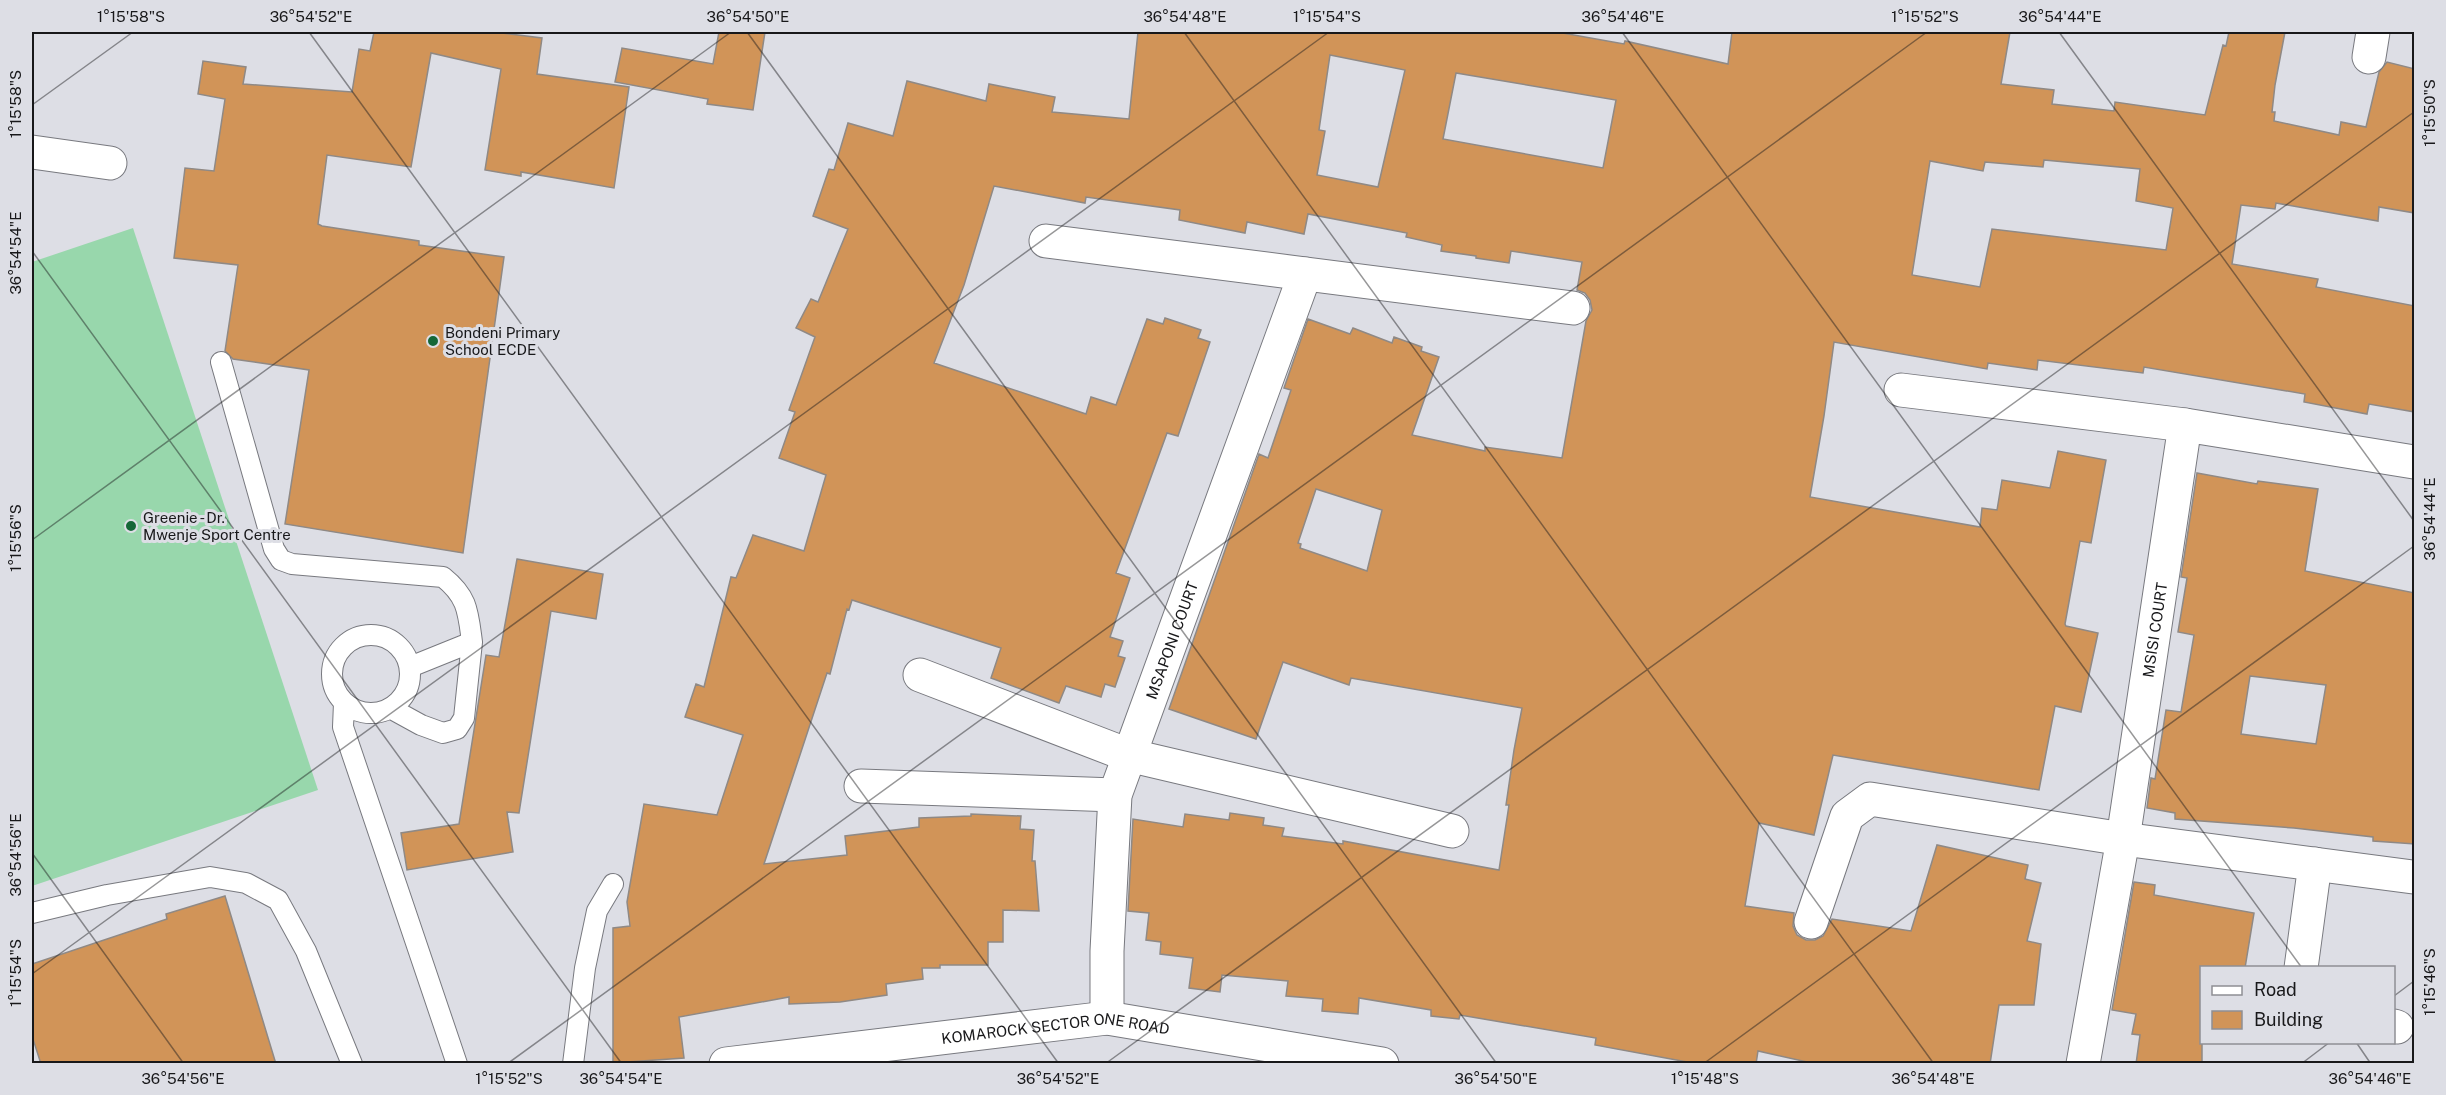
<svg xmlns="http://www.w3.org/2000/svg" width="2446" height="1095" viewBox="0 0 2446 1095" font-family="'Public Sans',sans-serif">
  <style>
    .grass { fill: #98d7ac }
    .building { fill: #d19458; stroke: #8f8985; stroke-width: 1.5; fill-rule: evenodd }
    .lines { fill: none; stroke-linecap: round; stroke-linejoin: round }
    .service-casing { stroke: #78797f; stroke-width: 22 }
    .minor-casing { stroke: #78797f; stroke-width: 35 }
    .secondary-casing { stroke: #78797f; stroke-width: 35 }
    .service { stroke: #fff; stroke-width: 20 }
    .minor { stroke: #fff; stroke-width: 33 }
    .secondary { stroke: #fff; stroke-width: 33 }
    .ticks { fill: none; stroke: #18181a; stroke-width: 1.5; stroke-opacity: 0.45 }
    .poi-dot { fill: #156737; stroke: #dddee5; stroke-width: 2 }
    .labels { text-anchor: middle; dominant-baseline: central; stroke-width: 6; stroke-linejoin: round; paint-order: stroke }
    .poi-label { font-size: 15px; fill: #18181a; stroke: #dddee5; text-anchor: start }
    .street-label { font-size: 15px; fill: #18181a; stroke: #dddee5 }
    .neatline { fill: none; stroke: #18181a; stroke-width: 2 }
    .ticks-label { font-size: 15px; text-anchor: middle; fill: #18181a }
  </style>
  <rect width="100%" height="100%" fill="#dddee5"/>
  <path class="grass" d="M133,228L318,790L32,886V262Z"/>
  <path class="building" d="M374,32H494L542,38L537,74L629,87L614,188L521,172V176L485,170L501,69L431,53L411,167L327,155L318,224L322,226L419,241V245L504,257L463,553L285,524L309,370L233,359L225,351L238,265L174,258L185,168L214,171L225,99L198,94L203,61L246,67L243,84L352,92L359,49L370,51Z
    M719,32H765L753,110L707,104L708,99L615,82L622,48L713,64Z
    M1138,32H1557L1624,44L1625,41L1728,64L1732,32H2010L2001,84L2054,90L2052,104L2114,111L2115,102L2205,115L2223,45L2226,46L2229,32H2285L2275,85L2272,112H2275L2274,121L2339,135L2341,122L2366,127L2379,72L2387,62L2415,69V213L2379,207L2378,221L2276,203L2275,209L2241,205L2232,264L2318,279L2316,287L2415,306V412L2369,404L2367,414L2304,402L2305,394L2144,367L2143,373L2038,360L2037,370L1988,363L1987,369L1834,342L1824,416L1810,497L1980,527L1982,508L1997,510L2002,480L2050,488L2058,451L2106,460L2091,543L2080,541L2065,624L2066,626L2098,633L2081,712L2055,706L2039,790L1833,755L1814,835L1759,823L1745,906L1794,913L1793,926L1797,935L1806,940H1815L1823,936L1832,919L1911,931L1937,845L2028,865L2025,879L2041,883L2027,941L2041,944L2034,1005H1999L1990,1064H1816L1758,1051L1756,1064H1698L1595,1045L1596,1038L1460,1015L1459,1019L1431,1016V1010L1359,998L1358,1014L1322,1011L1323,999L1286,996L1288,981L1222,975L1220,992L1189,988L1193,958L1160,954L1161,942L1146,940L1149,913L1128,911L1133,819L1183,827L1185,814L1229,820L1230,813L1264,818L1263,825L1284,828L1282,836L1343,844V841L1499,870L1509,805H1506L1514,750L1522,708L1351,678L1349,685L1283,662L1256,739L1169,709L1259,454L1268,458L1291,390L1284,388L1308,319L1350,334L1353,328L1392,343L1394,337L1422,347L1421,351L1439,357L1412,435L1485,451V447L1562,458L1586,321L1592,310L1590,300L1585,293L1577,290L1582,262L1511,251L1509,263L1476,258V256L1441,251L1442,245L1406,237L1407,233L1308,214L1304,234L1247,222L1245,233L1179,220L1180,210L1086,197L1085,203L994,186L964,285L934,363L1086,414L1091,397L1116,405L1147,319L1163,324L1165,318L1201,330L1198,338L1210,342L1178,436L1167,433L1116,573L1130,578L1110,637L1123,641L1118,656L1125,658L1115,687L1105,684L1101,697L1066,686L1059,703L991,678L1001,648L852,600L849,610L847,609L830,674L827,673L764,864L847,855L845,836L919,827V818L971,816V814L1021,816L1020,829L1034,830L1032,861H1035L1039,911L1003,910V942H988V965H940V968H922L923,979L886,984L887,995L840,1002L789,1004V997L679,1017L684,1058L613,1063V928L630,926L627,902L644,804L717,815L743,735L685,717L696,684L704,687L731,577L736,578L753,535L804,551L826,475L779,458L795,412L789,410L815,337L796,328L811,299L818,302L848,229L813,216L829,169L834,170L848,123L893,136L907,81L986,101L989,84L1055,97L1052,112L1129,119ZM1330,55L1405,70L1378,187L1317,175L1325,131L1319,130ZM1456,73L1616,100L1603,168L1443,139ZM2044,160L2140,169L2136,201L2173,208L2166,250L1992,229L1980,287L1912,275L1930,161L1983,171L1985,162L2043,167ZM1316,489L1382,510L1367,571L1300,548L1301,544L1298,543Z
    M2197,473L2257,484L2258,481L2318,489L2305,571L2415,593V844L2373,841V837L2294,828L2175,819V813L2147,808L2151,778L2155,779L2166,710L2181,712L2194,635L2178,632L2187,578L2181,577ZM2250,676L2326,685L2316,744L2241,734Z
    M517,559L603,574L596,619L551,611L519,813L507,812L513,852L407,870L401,833L459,824L486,655L499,657Z
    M2134,882L2155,885L2154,895L2254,913L2245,968H2202V1064H2136L2140,1035L2132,1034L2136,1014L2112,1010Z
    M225,896L276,1064H41L32,1036V964L167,919L166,914Z"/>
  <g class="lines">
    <g class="service-casing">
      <path id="service" d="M221,362L274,549L281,560L292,564L443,577C468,597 468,612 472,642L410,667
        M332 674a39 39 0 1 1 78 0a39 39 0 1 1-78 0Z
        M344,703L343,727L457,1064
        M390,708L421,725L443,733L457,729L464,718L472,642
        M32,913L107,895L210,877L246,883L278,900L306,951L352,1064
        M573,1064L585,968L597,911L613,884"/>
    </g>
    <g class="minor-casing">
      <g id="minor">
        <path d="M2369,57L2373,32"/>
        <path d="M32,152L110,163"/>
        <path d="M1046,241L1573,308"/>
        <path d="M1901,390L2185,425"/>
        <path d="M920,675L1128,755L1452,831"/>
        <path d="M861,786L1115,795"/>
        <path d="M1811,922L1847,816L1870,799L2123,839L2413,877"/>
        <path d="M2301,968L2315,864"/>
        <path id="s1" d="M1107,1018V951L1115,795L1305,274"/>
        <path d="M2394,1026L2397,1027"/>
        <path id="s2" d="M2083,1064L2123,839L2185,425L2414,462"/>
      </g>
    </g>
    <g class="secondary-casing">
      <g id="secondary">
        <path id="s3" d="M726,1064L1107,1018L1382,1064"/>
      </g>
    </g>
    <use href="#service" class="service"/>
    <use href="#minor" class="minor"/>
    <use href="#secondary" class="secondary"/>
  </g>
  <path class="ticks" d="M309,32L1059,1064M747,32L1497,1064M1184,32L1934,1064M1622,32L2302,968M2059,32L2414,521M32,105L133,32M32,251L622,1064M32,540L731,32M32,853L184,1064M32,974L1329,32M2394,996L2414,981M2356,1042L2371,1064M507,1064L1927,32M1105,1064L2414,112M1703,1064L2414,546M2301,1064L2330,1042"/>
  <g class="poi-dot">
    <circle cx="433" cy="341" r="6"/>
    <circle cx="131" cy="526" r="6"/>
  </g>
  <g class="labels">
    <g class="poi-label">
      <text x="445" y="332">Bondeni Primary<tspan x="445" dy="17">School ECDE</tspan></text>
      <text x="143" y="517">Greenie - Dr.<tspan x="143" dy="17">Mwenje Sport Centre</tspan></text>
    </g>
    <g class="street-label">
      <text stroke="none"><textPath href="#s2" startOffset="440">MSISI COURT</textPath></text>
      <text stroke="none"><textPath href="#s1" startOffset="388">MSAPONI COURT</textPath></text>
      <text stroke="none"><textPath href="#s3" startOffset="332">KOMAROCK SECTOR ONE ROAD</textPath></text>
    </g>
  </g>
  <rect width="2446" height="1095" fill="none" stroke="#dddee5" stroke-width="66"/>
  <rect x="2200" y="966" width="195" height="78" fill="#dddee5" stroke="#8e8f94" stroke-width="1.5"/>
  <rect x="2212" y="986" width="30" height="9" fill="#ffffff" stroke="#8e8f94" stroke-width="1.5"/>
  <text x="2254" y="996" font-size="18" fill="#18181a">Road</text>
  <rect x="2212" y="1011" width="30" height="18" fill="#d19458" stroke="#8e8f94" stroke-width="1.5"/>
  <text x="2254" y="1026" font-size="18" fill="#18181a">Building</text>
  <rect x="33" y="33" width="2380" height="1029" class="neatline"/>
  <g class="ticks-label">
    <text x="131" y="22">1°15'58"S</text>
    <text x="311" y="22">36°54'52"E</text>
    <text x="748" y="22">36°54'50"E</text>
    <text x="1185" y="22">36°54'48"E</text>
    <text x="1327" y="22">1°15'54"S</text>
    <text x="1623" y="22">36°54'46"E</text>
    <text x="1925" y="22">1°15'52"S</text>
    <text x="2060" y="22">36°54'44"E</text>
    <text transform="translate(16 104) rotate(-90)" y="5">1°15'58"S</text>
    <text transform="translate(2430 113) rotate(-90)" y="5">1°15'50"S</text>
    <text transform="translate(16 253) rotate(-90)" y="5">36°54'54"E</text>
    <text transform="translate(2430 519) rotate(-90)" y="5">36°54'44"E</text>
    <text transform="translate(16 538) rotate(-90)" y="5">1°15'56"S</text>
    <text transform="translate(16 855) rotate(-90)" y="5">36°54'56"E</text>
    <text transform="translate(16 973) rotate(-90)" y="5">1°15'54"S</text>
    <text transform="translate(2430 982) rotate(-90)" y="5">1°15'46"S</text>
    <text x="183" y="1084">36°54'56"E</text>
    <text x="509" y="1084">1°15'52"S</text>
    <text x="621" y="1084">36°54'54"E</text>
    <text x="1058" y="1084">36°54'52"E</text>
    <text x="1496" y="1084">36°54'50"E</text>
    <text x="1705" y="1084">1°15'48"S</text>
    <text x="1933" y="1084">36°54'48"E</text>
    <text x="2370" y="1084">36°54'46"E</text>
  </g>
</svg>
